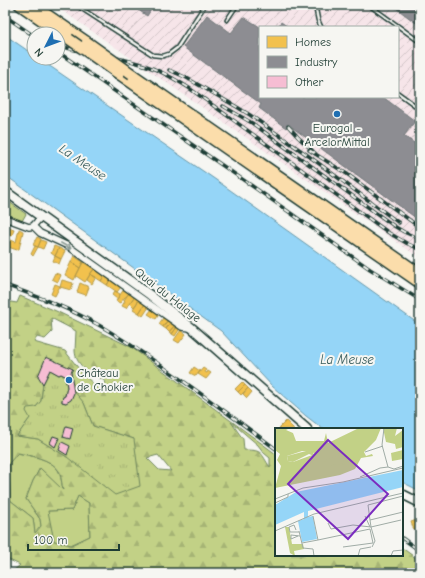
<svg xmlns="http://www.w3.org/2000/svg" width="425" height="578" viewBox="0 0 425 578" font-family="'Comic Neue',sans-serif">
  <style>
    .industrial { fill: url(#industrial-furrows); fill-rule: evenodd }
    .grass { fill: #c2d186; stroke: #70875d }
    .forest { fill: url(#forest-firs); stroke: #70875d; fill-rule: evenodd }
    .park { fill: url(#park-tufts); stroke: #70875d }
    .water { fill: #95d5f7; stroke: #6698a9 }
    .homes { fill: #f2c14e; stroke: #b39946 }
    .industry { fill: #8d8d92; stroke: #6c7576 }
    .building { fill: #f6bdd3; stroke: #1f3d34 }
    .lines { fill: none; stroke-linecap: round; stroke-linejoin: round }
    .lane-casing { stroke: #1f3d34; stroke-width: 5.5 }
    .street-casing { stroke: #1f3d34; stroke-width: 8 }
    .secondary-casing { stroke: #1f3d34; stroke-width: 11 }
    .highway-casing { stroke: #1f3d34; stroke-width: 13 }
    .lane { stroke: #f6f6f2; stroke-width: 2.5 }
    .street { stroke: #f6f6f2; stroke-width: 5.5 }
    .secondary { stroke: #f6f6f2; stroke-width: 8 }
    .highway { stroke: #fbddab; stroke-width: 10 }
    .rail-casing { stroke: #1f3d34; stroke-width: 3.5 }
    .rail { stroke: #f6f6f2; stroke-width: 2; stroke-dasharray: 6; stroke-linecap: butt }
    .highway-bridge-casing { stroke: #1f3d34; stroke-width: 13; stroke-linecap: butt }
    .highway-bridge { stroke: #fbddab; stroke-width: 10 }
    .oneway { stroke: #8a9a93 }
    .poi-dot { fill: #1f6fb2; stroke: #f6f6f2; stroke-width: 1.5 }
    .labels { text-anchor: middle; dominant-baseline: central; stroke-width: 4; stroke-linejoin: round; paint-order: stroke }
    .poi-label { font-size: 12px; fill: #1f3d34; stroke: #f6f6f2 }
    .street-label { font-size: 12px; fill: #1f3d34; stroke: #f6f6f2 }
    .water-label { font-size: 13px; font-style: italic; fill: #375b5b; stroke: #f6f6f2 }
    .inset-road { fill: none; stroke: #a0aca6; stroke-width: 1 }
    .view { fill: #7b2cbf; fill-opacity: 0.15; stroke: #7b2cbf; stroke-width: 2 }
    .inset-edge { fill: none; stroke: #1f3d34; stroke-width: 2 }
  </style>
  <defs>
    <pattern id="industrial-furrows" width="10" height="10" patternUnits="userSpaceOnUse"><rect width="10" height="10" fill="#f6e5e9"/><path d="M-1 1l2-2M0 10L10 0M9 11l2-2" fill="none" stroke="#d2c5c8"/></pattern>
    <pattern id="forest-firs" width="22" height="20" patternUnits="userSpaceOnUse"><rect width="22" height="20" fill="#c2d186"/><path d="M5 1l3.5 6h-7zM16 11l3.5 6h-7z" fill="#a6b474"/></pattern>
    <pattern id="park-tufts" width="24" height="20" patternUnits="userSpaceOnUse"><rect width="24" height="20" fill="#c2d186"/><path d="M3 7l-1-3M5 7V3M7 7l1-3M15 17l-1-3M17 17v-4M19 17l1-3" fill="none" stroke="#a6b474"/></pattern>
  </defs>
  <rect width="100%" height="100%" fill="#f6f6f2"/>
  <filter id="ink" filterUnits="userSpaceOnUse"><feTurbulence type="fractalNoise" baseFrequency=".025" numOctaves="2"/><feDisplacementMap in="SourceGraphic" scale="8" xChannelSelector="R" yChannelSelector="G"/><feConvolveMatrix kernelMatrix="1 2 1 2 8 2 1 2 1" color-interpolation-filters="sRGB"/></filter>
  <g filter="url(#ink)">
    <path class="industrial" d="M54,5H420V258ZM260,27H398V97H260Z"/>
    <path class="grass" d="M5,199L26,214L22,221L5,215Z
      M17,453C30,456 50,458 58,470C61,475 62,485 63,491L40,468L33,481L26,499L40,519L41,526L35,534L33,518L10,500L9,463Z
      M78,496L89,503L90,536L71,545L54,541L47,511L72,510Z"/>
    <path class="forest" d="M20,296L56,311L131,347L276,454V555H402V548L420,561V573H11L20,565L5,558V301L17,303ZM51,318L76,331C76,338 75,344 75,351C76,367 92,374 105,381L101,391L83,374L65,351L34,342L37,337L45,339L52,332ZM54,371L55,373L60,375L65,396L63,397L62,400V402L66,403L74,393L84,403L93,426L134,439L67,457L38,439L17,436L30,418L36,407L41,401L43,384ZM231,422L258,445L264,453L270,458V467C260,453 264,450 244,450L243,439ZM18,453C29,455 52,459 59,471C61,475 62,485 63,490L40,468L33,481L26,499L40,519L41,526L35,533L33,518L10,500L9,463ZM158,455L171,471L159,470L147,458ZM78,496L89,503L90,536L71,545L54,541L48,511L72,510Z"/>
    <path class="park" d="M50,370L59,375L61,374L65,376L67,387L65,396L63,397L62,400V402L66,403L74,393V391L84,403L93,426L134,439L140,486L115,495L67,457L38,439L17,436L30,418L26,411L27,408L36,407L41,401L43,384Z"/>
    <path class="water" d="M5,35L34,55V58H38L216,180L420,325V491L402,482V429H323L306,416L272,386L221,331L5,175Z"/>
    <path class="homes" d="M5,226L14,229L12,236L5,234Z
      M19,229L23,231V232L19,249H18L17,250L5,246V238L16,242Z
      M37,237L41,239L38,247L33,245Z
      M41,240L46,242L43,249L38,247Z
      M35,246L38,247L33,256L31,254Z
      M54,246L59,248L55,256L51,253Z
      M59,248L65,251L61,259L55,256Z
      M55,256L61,259L59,264L53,261Z
      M74,256L83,262L80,268L71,262Z
      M71,262L80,268L74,280L65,275Z
      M83,262L94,269L85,282L76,276Z
      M94,269L104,276L101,281L90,274Z
      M55,273L61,275L58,282L52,279Z
      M90,274L96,277L92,284L87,280Z
      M104,276L110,280L107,285L101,281Z
      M62,280L73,283L71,290L60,287Z
      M110,280L121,287L117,292L107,285Z
      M80,283L89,287L86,295L77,292Z
      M55,284L60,286L55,296L51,294Z
      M124,289L129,293L126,297H125L120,303L116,301Z
      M115,291L120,294L117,299L112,295Z
      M129,293L134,297L126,308L122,306L125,301L124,300Z
      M134,297L139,300L134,307L130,303Z
      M139,300L145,304L139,313L133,309Z
      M145,304L149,307L143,316L139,313Z
      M152,309L159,314L156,319L148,314Z
      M163,318L167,321L163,327L159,324Z
      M167,321L170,323L166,329L163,327Z
      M170,323L174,326L169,332L166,329Z
      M174,326L177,327L172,334L169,332Z
      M177,327L179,330L175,336L172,334Z
      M181,330L186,334L179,343L174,340Z
      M194,367L200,371L196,376L190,373Z
      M203,368L206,370L205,372L207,373L208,371L211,373L206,379L198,374Z
      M242,382L245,385L238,392L235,389Z
      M245,385L248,388L241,395L238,392Z
      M248,388L252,392L247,398L243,394Z
      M286,421L294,429H281L279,428Z
      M417,520L419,527H416L417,529L414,530L411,522Z"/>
    <path class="industry" d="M131,5H154L147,16Z
      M392,5H420V26Z
      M207,15L231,33L244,17L260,27V97H383L415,121L404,136L420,147V221L289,125L286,128L259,108L261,104L183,47Z
      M281,22L288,27H278Z"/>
    <path class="building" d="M46,357L73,369L71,372L74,393L71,400L66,403L62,402V400L63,397L65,396L67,387L65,376L61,374L59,375L50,370L43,384L38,376Z
      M66,426L73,428L70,439L63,437Z
      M53,436L59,438L55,447L50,443Z
      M62,442L70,446L67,455L59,450Z"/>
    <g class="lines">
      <g class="lane-casing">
        <path id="lane" d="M76,5L153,55L163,56L169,54L177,48L205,5
          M315,5L318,20L321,27
          M369,5L420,42
          M227,20L237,5
          M398,93L420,109"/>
      </g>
      <g class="street-casing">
        <path id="street" d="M5,218L29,227L33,226L41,217
          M33,226L40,233L68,246L182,327L191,328"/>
      </g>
      <g class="secondary-casing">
        <path id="secondary" d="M5,191L150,295L192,328L307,429
          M402,494L420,503"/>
      </g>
      <g class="highway-casing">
        <path id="highway" d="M20,5L69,39
          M33,5L87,42
          M119,74L420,283
          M132,74L420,274"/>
      </g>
      <use href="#lane" class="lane"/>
      <use href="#street" class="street"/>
      <use href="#secondary" class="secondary"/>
      <use href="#highway" class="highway"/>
      <g class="rail-casing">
        <path id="rail" d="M5,16L34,36
          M58,45C82,54 108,55 134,62C154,67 172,77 189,88L389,233L408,244L420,249
          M58,52L255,188L370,269L420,300
          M169,70L185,77L237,107L250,115L306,154L399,223
          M223,106L252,123L394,226L404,232L420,239
          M288,126L298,137L315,153
          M309,150L347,174L415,224
          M5,285C37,296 68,308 97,324C127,341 155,361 183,381C214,403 245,426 276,449
          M402,538L420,551"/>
      </g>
      <use href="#rail" class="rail"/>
      <g class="highway-bridge-casing">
        <path id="highway-bridge" d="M69,39L119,74
          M87,42L132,74"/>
      </g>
      <use href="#highway-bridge" class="highway-bridge"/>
    </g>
    <defs><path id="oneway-shaft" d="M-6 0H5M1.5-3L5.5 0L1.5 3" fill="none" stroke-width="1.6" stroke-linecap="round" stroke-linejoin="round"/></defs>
    <use class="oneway" href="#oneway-shaft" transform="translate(66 246) rotate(30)"/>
  </g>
  <g class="poi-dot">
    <circle cx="337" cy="114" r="4"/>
    <circle cx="69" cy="380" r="4"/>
  </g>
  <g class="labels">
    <g class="poi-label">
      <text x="337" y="128">Eurogal -<tspan x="337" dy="14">ArcelorMittal</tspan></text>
      <text x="77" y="373" text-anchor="start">Château<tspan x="77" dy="14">de Chokier</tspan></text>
    </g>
    <g class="street-label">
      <text transform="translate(168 295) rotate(38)">Quai du Halage</text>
    </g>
    <g class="water-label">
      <text transform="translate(83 162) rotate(34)">La Meuse</text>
      <text x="347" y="359">La Meuse</text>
    </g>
  </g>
  <g transform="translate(275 428)">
    <rect width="128" height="128" fill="#f6f6f2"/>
    <path d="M31,23H38L39,28L34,26L18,34L13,33L12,28Z" fill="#c2d186"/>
    <path d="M0,0H15L11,2L18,5L21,13H49L51,5L53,15L84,0H106L101,12L89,24L91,28L97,26L98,28L86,30L80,41L65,47L0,60L6,38L2,32L5,26L0,22ZM27,23H36L40,26L18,34L13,33L12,28ZM108,0H122L120,8L128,2V19L121,21L120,16L111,14ZM10,99H14L17,116H28L29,121L19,123L20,128L15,125Z" fill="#c2d186" fill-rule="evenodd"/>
    <path d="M66,27L70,37L65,35V37L60,36L55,39L49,35L51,32Z" fill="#c2d186"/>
    <path d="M128,22V31L117,33L116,25Z" fill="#c2d186"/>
    <path d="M128,42V59L33,83V89L38,88L42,111L27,114L23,93L29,91V84L0,97V77L21,64Z" fill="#95d5f7"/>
    <path class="inset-road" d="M109,0L107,17L113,39M90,24L108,18M0,32V56M85,49L105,40L113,39L119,41L128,38M0,71L28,60L68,54L128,40M0,75L13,69V66M90,88L95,99M95,92L93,77L128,68M126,92L96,99L95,92L128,84M53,95L56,101L78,97L96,99L100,113L97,119M21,102L19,97L14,99L15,104H24M0,103L39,86L128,65M24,103L28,120L38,121L39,128M23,108L16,111V107L25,108M43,112L95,101L98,115M27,115L43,112L38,88M68,119L98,115M65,128H106M83,128L85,121L96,119M116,128L118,123L128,122"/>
    <path class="view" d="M53,12L113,66L73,111L13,56Z"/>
    <rect width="128" height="128" class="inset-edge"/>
  </g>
  <rect width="425" height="578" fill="none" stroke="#f6f6f2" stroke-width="20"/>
  <rect x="10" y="10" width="405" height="558" fill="none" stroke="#1f3d34" stroke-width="1.5" filter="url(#ink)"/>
  <rect x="259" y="26" width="140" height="72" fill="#f6f6f2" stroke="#a0aca6"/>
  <rect x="267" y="36" width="20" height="12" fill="#f2c14e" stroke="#a0aca6"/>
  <text x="295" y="46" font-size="12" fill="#1f3d34">Homes</text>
  <rect x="267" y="56" width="20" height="12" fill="#8d8d92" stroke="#a0aca6"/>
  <text x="295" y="66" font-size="12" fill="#1f3d34">Industry</text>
  <rect x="267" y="76" width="20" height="12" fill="#f6bdd3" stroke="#a0aca6"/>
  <text x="295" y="86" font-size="12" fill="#1f3d34">Other</text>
  <g transform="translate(46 46) rotate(228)"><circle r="19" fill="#f6f6f2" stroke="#a0aca6"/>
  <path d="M0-3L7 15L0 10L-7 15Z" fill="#1f6fb2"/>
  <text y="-6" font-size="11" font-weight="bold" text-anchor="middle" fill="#1f3d34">N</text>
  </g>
  <path d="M28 544v6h91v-6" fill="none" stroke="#1f3d34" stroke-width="2"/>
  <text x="34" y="544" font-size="12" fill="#1f3d34" stroke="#f6f6f2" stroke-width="3" paint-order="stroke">100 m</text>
</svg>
